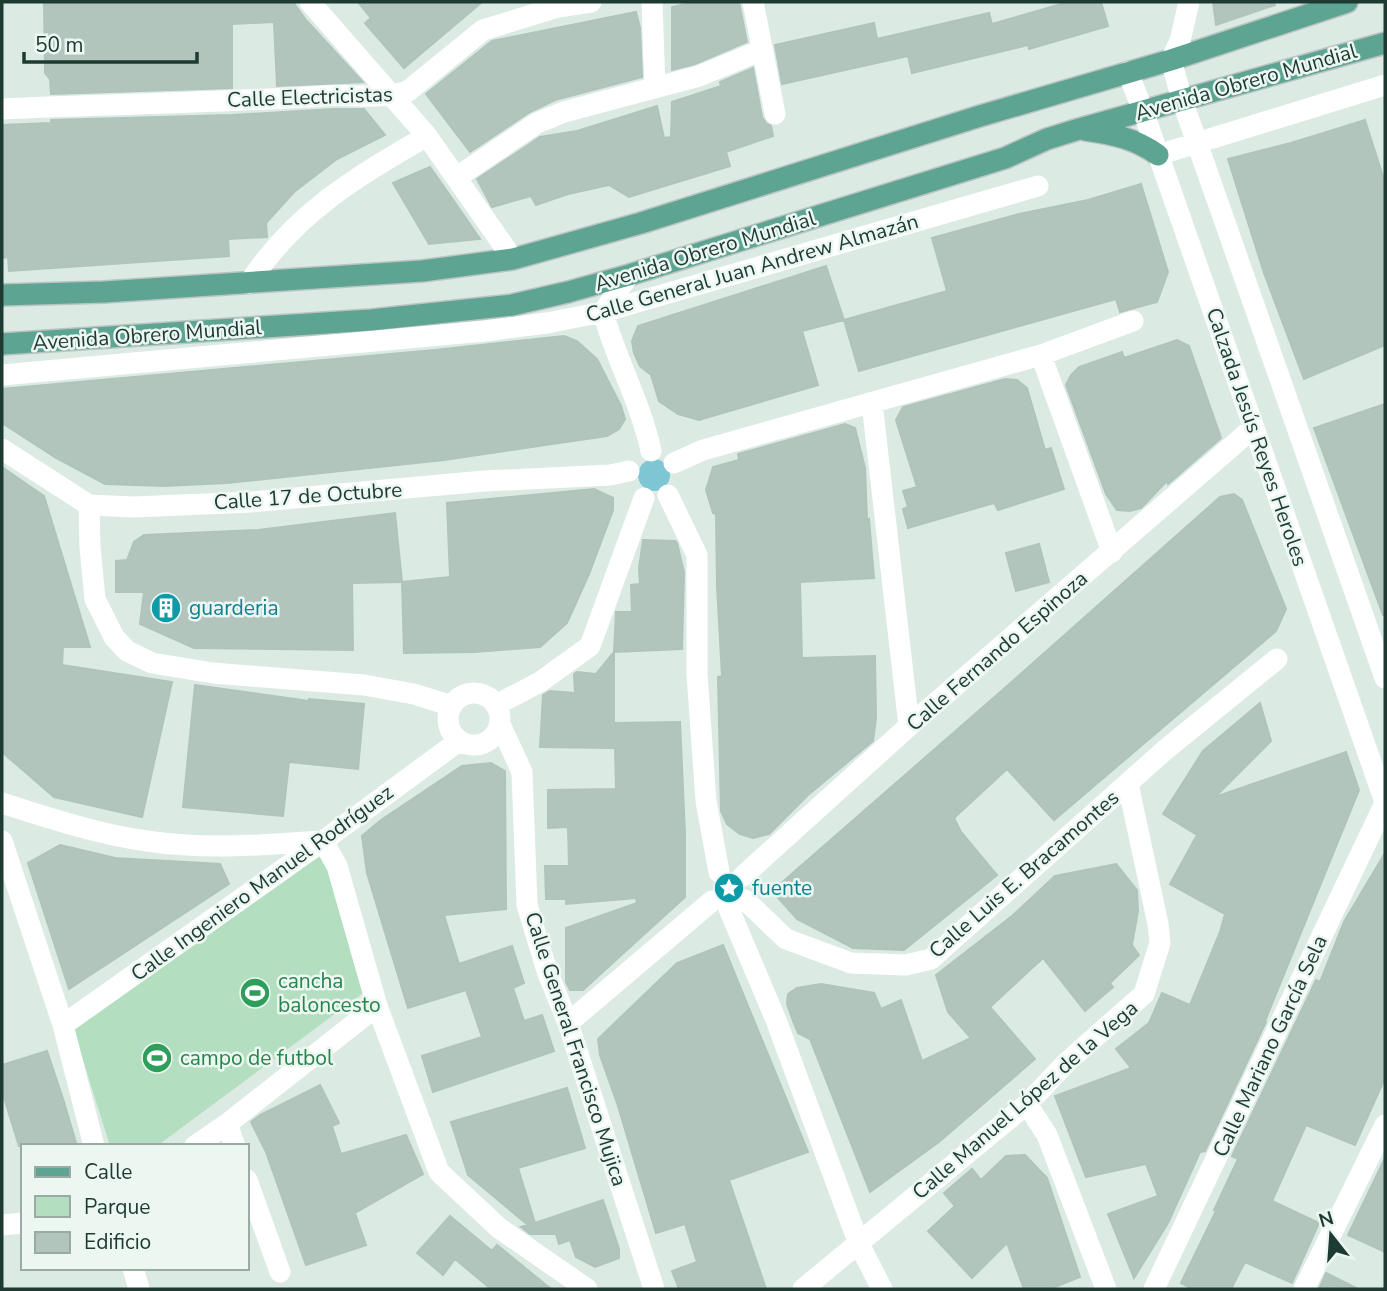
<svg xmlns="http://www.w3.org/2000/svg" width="1387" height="1291" viewBox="0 0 1387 1291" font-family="'Nunito Sans',sans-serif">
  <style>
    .green { fill: #b3debf }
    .water { fill: #7fc6d5 }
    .building { fill: #b2c5bd; stroke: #afc4bc; stroke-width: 2 }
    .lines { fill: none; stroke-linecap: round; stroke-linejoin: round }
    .major-casing { stroke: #bbc4c2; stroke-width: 24 }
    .minor { stroke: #fff; stroke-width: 21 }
    .major { stroke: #5da493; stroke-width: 21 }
    .labels { text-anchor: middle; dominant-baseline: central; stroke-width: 5; stroke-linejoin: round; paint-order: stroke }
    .street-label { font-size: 21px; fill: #1d3a33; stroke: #edf7f2 }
    .culture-label { font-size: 21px; fill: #0d838f; stroke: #edf7f2; text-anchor: start }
    .leisure-label { font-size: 21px; fill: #27864d; stroke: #edf7f2; text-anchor: start }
  </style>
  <rect width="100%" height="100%" fill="#dceae4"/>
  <path class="green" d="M327,845L371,987L157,1146H110L73,1028Z"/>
  <path class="water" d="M638 475a16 16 0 1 1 32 0a16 16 0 1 1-32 0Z"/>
  <path class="building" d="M44,2H293L306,20L363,82L277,86L274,22L232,24V88L51,94L50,79L45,73Z
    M358,2H482L404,68L365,23L371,18Z
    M694,2H739L747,42L695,64L672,70V7Z
    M1068,2H1101L1108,26L1029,49L1028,45L912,73L908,56L782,84L775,45L874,23L877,39L989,13L992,24Z
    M1213,2H1274L1275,5L1216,25Z
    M636,12L640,28L642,77L555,100L530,112L470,152L426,94L492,41Z
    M753,68L762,117L766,123L771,126L773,136L726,152L730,166L629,197L609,185L568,194L536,205L531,196L492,207L477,179L540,137L577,131L657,106L664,138L671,137L672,102L721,86L720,82Z
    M334,109H364L385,135L337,159L294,192L266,223L267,237L228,239L229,256L9,271L8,257L2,258V125L51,123V120L232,115Z
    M1365,120L1385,183V345L1304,379L1264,273L1228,159L1291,143Z
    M430,167L456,204L480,239L429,244L393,183Z
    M1141,184L1168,272L1157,302L1120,312L1116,299L859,371L844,320L947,291L932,238L1019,214L1088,200Z
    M826,266L844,320L802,331L818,385L699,420L678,414L659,401L651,375L640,366L634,353L632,341L638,326Z
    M564,336L577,341L597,359L621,406L625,419L619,429L607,436L444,460L227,483L164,486L105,484L56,458L2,423V389L435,350Z
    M1177,340L1189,346L1221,438L1168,484L1167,481L1141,508L1130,511L1117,510L1106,494L1066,385L1071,375L1079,367L1122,352L1124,358Z
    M1005,379L1017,380L1027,388L1045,450L1051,448L1064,489L998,510L994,503L908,528L903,509L908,507L903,491L917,487L896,420L903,407Z
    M1385,404V615H1383L1314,428Z
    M845,424L855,428L865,468L867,520L869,519L874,578L800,582L802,658L875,656L876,718L873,741L808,795L769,834L753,838L740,834L727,824L721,811L718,677L722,676L717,586L716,514L713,513L706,490L713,467L739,460L738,454Z
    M2,467L44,496L90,647H63L62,665L172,682L142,817L54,797L2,752Z
    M594,489L613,498V510L589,574L567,623L540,647L475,652L404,653L402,582L450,577L447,503Z
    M1234,494L1242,500L1286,609L1276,631L1054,820L1007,769L954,818L961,832L997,875L904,950L853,948L797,919L772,891L998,694L1220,497Z
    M395,513L402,582L352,583L353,650L194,648L140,624L144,592H116V561L127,560L134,542L144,535L258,530Z
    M643,540L675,541L677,543L684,572L682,649L614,652L616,612H632L631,585L640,584L639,568Z
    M1039,544L1049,582L1016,591L1006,553Z
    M614,652V723L680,722L685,834V897L583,990H570L566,982V928L637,903L636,898L566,904V899H546L545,866H569L568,827L548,828V790L616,789L615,748L540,747L543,695L550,691L575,693L574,674L577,672L596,674Z
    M195,685L309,701V699L364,704L358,769L289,762L283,816L183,807Z
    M1260,703L1271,741L1215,797L1346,752L1359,790L1265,1021L1266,1022L1205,1151L1200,1152L1168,1223L1134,1278L1108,1214L1158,1196L1146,1164L1086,1177L1055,1096L1131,1068L1116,1049L1149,1023L1162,993L1190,1005L1220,932L1225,914L1170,884L1197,835L1163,814L1203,751Z
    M491,763L505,771L506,909L444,915L459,964L512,946L524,983L513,988L524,1021L542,1015L554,1051L433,1092L422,1056L482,1037L466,990L408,1008L367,873L362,836L381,820L462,766Z
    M60,845L115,858L220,864L229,884L69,989L28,863Z
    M1385,853V1078L1355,1145L1306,1125L1272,1201L1319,1223L1292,1283L1245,1262L1231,1289H1193L1181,1283L1216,1211L1214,1210L1238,1159L1232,1156L1316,980L1320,982L1344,922Z
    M1116,864L1137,890L1138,911L1132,945L1139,955L1110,983L1113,987L1085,1011L1043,958L990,1007L1035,1059L939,1142L870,1192L810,1039L798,1033L793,1021L787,1004L788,994L797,988L821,984L874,993L881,1009L901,1000L922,1061L971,1038L948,1012L936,975L1012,916L1055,876Z
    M723,945L808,1152L729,1180L766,1289H679L672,1271L697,1262L685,1224L656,1233L618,1106L600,1055L598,1039L677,963Z
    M47,1051L64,1102L77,1146H19L2,1091V1065Z
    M320,1085L339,1123L332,1126L341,1154L406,1135L423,1174L355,1213L366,1245L306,1265L266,1152L251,1122L260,1115Z
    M567,1088L585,1148L518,1168L535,1223L603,1200L619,1249V1258L595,1267L576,1257L570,1240L559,1244L556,1234H530L521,1227L528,1225L468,1175L451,1122Z
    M1025,1155L1047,1178L1080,1277L1050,1289H1024L1007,1243L972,1278L928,1231L955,1206L944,1193L972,1169L981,1180L1006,1156Z
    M1385,1158V1252L1348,1235Z
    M450,1216L492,1251L497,1245L551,1289H491L455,1259L443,1275L417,1253Z
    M1326,1273L1358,1289H1319Z"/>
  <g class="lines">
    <g class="major-casing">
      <path id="major" d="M1085,130C1112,134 1135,138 1158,155
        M2,295L104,292L422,271L513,259L641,223L980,116L1171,60L1347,2
        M2,344L371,320L512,305L568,292L629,275L1005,158L1047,139L1079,129L1385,43"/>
    </g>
    <path class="minor" d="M310,2L427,136L513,259
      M652,2L655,87
      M753,2L775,114
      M1189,2L1180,41L1171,60L1182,100L1385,678
      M1128,72L1143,111L1385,802
      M2,109C109,104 216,103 323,96C351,94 381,100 408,91L483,30L558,7L591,2
      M1158,155L1385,85
      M457,177L537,123L564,112L699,76L762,50
      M629,275L603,312C616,360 641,403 651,451
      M249,283C295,213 356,177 427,136
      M1041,355L1112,552
      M2,375L485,331L547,323L603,312L1038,186
      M872,403L909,726
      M2,449L89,505L134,507L251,502L485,481L610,475L629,471
      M674,463L703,450L1041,355L1133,321
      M668,495L697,555V674L706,801L719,872
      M89,505L90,547L95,599L114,637L127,651L152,663L213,673L364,685L414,694L452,706
      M448 719a26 26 0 1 1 52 0a26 26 0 1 1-52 0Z
      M496,705L540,682L590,646L644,498
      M500,724L522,772L527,905L547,971L568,1023L654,1289
      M2,803C49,818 97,834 147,841C205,850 264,845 323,841L337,866L377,1006L439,1172L499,1228L587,1289
      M2,841L63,1025L94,1146
      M743,876L909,726L1253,428
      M745,900L786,939L851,963L906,965L931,959L1165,750L1277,659
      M729,909L776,1020L859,1244L882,1289
      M568,1023L712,901
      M63,1025L323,841L459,741
      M1027,1104L1047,1135L1106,1289
      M227,1124L235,1146
      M195,1146L227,1124L377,1006
      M247,1180L280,1272
      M2,1225L23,1223
      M133,1268L139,1289
      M803,1289L1027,1104L1067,1062L1144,994L1160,943L1158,924L1128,784
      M1154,1289L1385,803
      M1304,1289L1385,1125"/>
    <use href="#major" class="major"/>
  </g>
  <defs>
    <g id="building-disc" transform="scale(1.575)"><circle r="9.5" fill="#0f9aa8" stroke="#edf7f2"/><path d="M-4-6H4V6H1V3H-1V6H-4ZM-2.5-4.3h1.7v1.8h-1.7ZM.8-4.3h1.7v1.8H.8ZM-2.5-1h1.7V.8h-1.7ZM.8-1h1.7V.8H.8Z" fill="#fff"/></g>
    <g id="sight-disc" transform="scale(1.575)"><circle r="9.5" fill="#0f9aa8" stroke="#edf7f2"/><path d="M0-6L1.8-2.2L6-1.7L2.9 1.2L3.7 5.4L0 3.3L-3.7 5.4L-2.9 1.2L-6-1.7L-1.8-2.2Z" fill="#fff"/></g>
    <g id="stadium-disc" transform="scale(1.575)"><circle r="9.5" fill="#2e9e5b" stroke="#edf7f2"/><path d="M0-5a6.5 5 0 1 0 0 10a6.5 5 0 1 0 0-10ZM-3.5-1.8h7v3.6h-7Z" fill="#fff"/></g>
  </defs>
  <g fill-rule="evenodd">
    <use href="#building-disc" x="166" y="608"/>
    <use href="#sight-disc" x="729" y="888"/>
    <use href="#stadium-disc" x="255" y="993"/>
    <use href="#stadium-disc" x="157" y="1058"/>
  </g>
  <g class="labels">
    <g class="street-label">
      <text transform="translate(1246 82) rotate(-16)">Avenida Obrero Mundial</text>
      <text transform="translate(310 97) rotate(-2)">Calle Electricistas</text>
      <text transform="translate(705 251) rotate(-17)">Avenida Obrero Mundial</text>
      <text transform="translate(752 268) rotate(-16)">Calle General Juan Andrew Almazán</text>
      <text transform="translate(147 335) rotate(-4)">Avenida Obrero Mundial</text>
      <text transform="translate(1257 437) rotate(71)">Calzada Jesús Reyes Heroles</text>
      <text transform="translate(308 496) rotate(-4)">Calle 17 de Octubre</text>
      <text transform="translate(997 651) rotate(-41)">Calle Fernando Espinoza</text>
      <text transform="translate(1024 874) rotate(-41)">Calle Luis E. Bracamontes</text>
      <text transform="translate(262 883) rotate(-36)">Calle Ingeniero Manuel Rodríguez</text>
      <text transform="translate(1270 1046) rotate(-65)">Calle Mariano García Sela</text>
      <text transform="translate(576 1049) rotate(72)">Calle General Francisco Mujica</text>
      <text transform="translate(1025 1100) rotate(-41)">Calle Manuel López de la Vega</text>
    </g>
    <g class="culture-label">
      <text x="189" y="608">guarderia</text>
      <text x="752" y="888">fuente</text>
    </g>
    <g class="leisure-label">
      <text x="278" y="981">cancha<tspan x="278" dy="24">baloncesto</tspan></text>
      <text x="180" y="1058">campo de futbol</text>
    </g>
  </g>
  <rect width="1387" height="1291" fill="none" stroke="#1d3a33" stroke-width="7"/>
  <rect x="21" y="1144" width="228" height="126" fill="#edf7f2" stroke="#9aaba6" stroke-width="2"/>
  <rect x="35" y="1167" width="35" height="10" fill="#5da493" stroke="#9aaba6" stroke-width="2"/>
  <text x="84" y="1179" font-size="21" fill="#1d3a33">Calle</text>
  <rect x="35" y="1196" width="35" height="21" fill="#b3debf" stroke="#9aaba6" stroke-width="2"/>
  <text x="84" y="1214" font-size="21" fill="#1d3a33">Parque</text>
  <rect x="35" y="1232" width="35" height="21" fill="#b2c5bd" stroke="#9aaba6" stroke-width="2"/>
  <text x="84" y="1249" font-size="21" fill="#1d3a33">Edificio</text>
  <g transform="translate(1331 1235) rotate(343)" stroke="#edf7f2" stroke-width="5" paint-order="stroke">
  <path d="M0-5L12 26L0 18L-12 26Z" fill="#1d3a33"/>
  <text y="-10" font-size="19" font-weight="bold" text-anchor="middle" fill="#1d3a33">N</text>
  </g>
  <path d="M24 52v10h173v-10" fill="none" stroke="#1d3a33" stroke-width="3.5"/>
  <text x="35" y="52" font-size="21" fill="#1d3a33" stroke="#edf7f2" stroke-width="5" paint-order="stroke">50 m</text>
</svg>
